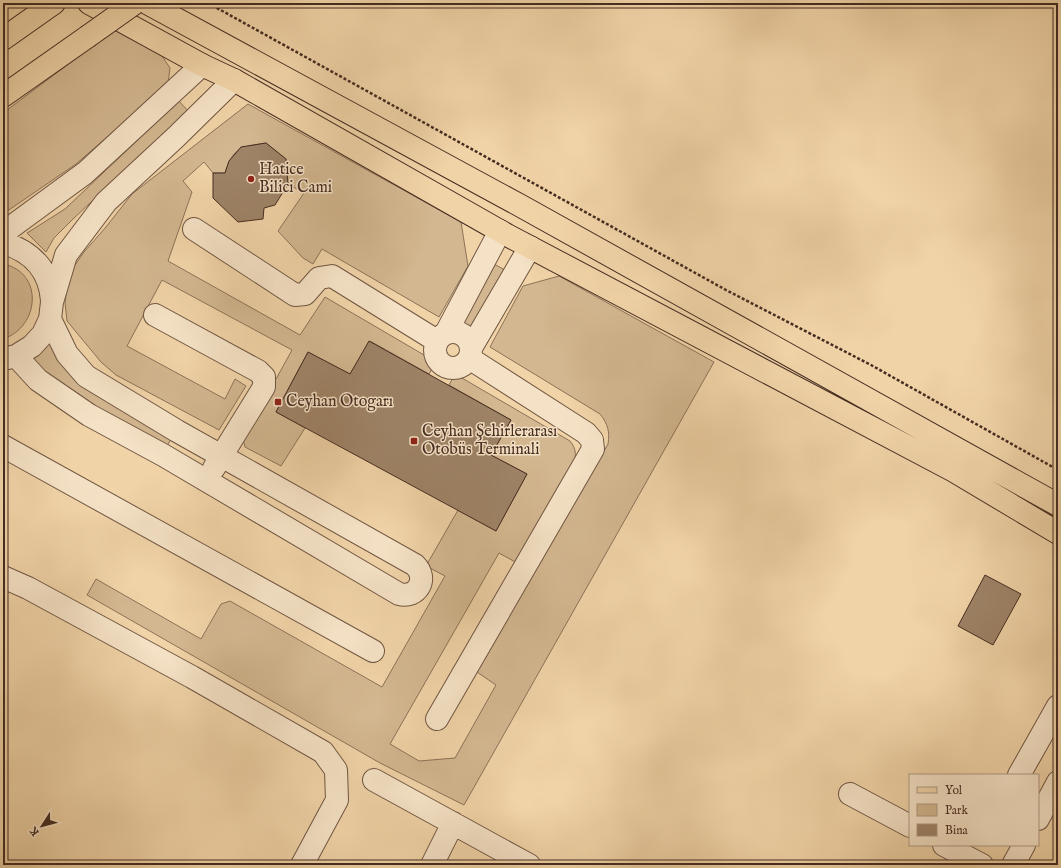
<svg xmlns="http://www.w3.org/2000/svg" width="1061" height="868" viewBox="0 0 1061 868" font-family="'IM FELL English',serif">
  <style>
    .green { fill: #d3b790; stroke: #8c7258 }
    .building { fill: #9e8367; stroke: #452c21 }
    .lines { fill: none; stroke-linecap: round; stroke-linejoin: round }
    .minor-casing { stroke: #705642; stroke-width: 24 }
    .major-casing { stroke: #452c21; stroke-width: 24 }
    .highway-casing { stroke: #452c21; stroke-width: 24 }
    .path { stroke: #452c21; stroke-width: 2.5; stroke-dasharray: 3 2; stroke-linecap: butt }
    .minor { stroke: #f5e2c6; stroke-width: 22 }
    .major { stroke: #f0d3a7; stroke-width: 22 }
    .highway { stroke: #f0d3a7; stroke-width: 22 }
    .highway-bridge-casing { stroke: #452c21; stroke-width: 24; stroke-linecap: butt }
    .highway-bridge { stroke: #f0d3a7; stroke-width: 22 }
    .poi-dot { fill: #8f2418; stroke: #f5e2c6; stroke-width: 1.5 }
    .labels { text-anchor: middle; dominant-baseline: central; stroke-width: 3; stroke-linejoin: round; paint-order: stroke }
    .poi-label { font-size: 16px; fill: #452c21; stroke: #f5e2c6; text-anchor: start }
  </style>
  <rect width="100%" height="100%" fill="#f0d3a7"/>
  <filter id="stains"><feTurbulence type="fractalNoise" baseFrequency=".005" numOctaves="4"/><feColorMatrix values="0 0 0 0 .2 0 0 0 0 .09 0 0 0 0 .02 0 0 0 .5 -.17"/></filter>
  <radialGradient id="worn" r=".72"><stop offset=".6" stop-color="#630" stop-opacity="0"/><stop offset="1" stop-color="#630" stop-opacity=".3"/></radialGradient>
  <path class="green" d="M114,30L162,56L170,68L168,84L76,164L3,214V113Z
    M179,101L188,111L73,219L54,238L46,252L27,233L65,209Z
    M248,104L461,222L468,266L439,317L322,249L313,264L303,258L278,231L304,193L288,184L286,159L266,143C241,147 233,147 225,173H213L204,162L183,181L192,192L168,261L300,335L325,297L436,362L429,374L370,341L350,374L308,352L276,412L305,428L281,466L245,447L243,439L292,350L162,280L127,346L225,399L235,379L246,386L219,430L116,375L101,362L67,321L65,303L67,286L73,268L84,252L106,227L132,194Z
    M492,263L507,271L472,333L458,324Z
    M3,264C44,272 40,327 3,339Z
    M559,276L714,362L464,805L380,763L87,595L96,579L201,639L221,604L230,601L382,687L445,576L426,566L458,510L496,531L527,474L491,455L511,420L449,385L455,374L570,441C575,447 576,452 575,460L517,563L499,553L390,744L419,761L455,758L496,685L477,672L608,444C610,432 608,424 600,414L490,347L523,286Z
    M46,338L63,363L171,439L167,446L79,401L26,356Z"/>
  <path class="building" d="M266,143L286,159L288,184L275,205L264,208L263,219L238,222L213,198V173H225L229,161L241,147Z
    M369,341L511,420L491,455L527,474L496,531L276,412L308,352L350,374Z
    M985,575L1021,594L993,645L958,626Z"/>
  <g class="lines">
    <g class="minor-casing">
      <path id="minor" d="M194,229L295,295L305,294L319,278L332,276L437,341
        M3,233L85,173L202,65
        M3,243C32,251 50,271 52,301
        M155,315L258,371L264,377V387L214,468
        M435 350a18 18 0 1 1 36 0a18 18 0 1 1-36 0Z
        M446,333L500,231
        M471,348L530,247
        M16,356L38,380L89,415L163,455L399,594C417,599 429,579 415,565L177,431L86,376L67,354L50,319
        M3,359L16,356L32,346L43,334L50,319L52,302L66,255L106,202L176,137L234,80
        M3,446L373,651
        M3,577L28,588L192,677L323,752L336,770L337,800L302,865
        M437,719L593,449L592,440L586,433L469,358
        M1019,775L1058,706
        M374,780L529,865
        M850,794L910,826
        M1038,819L1058,782
        M944,845L982,865
        M432,865L453,823
        M1013,865L1024,845"/>
    </g>
    <g class="major-casing">
      <path id="major" d="M89,3L202,65L234,80L507,235L954,471L1058,533
        M147,3L521,206L1058,505"/>
    </g>
    <g class="highway-casing">
      <path id="highway" d="M3,39L54,3
        M3,96L87,37"/>
    </g>
    <path class="path" d="M208,3L726,290L871,365L1058,470"/>
    <use href="#minor" class="minor"/>
    <use href="#major" class="major"/>
    <use href="#highway" class="highway"/>
    <g class="highway-bridge-casing">
      <path id="highway-bridge" d="M87,37L135,3"/>
    </g>
    <use href="#highway-bridge" class="highway-bridge"/>
  </g>
  <g class="poi-dot">
    <circle cx="251" cy="179" r="4"/>
    <rect x="274" y="398" width="8" height="8" rx="2"/>
    <rect x="410" y="437" width="8" height="8" rx="2"/>
  </g>
  <g class="labels">
    <g class="poi-label">
      <text x="259" y="170">Hatice<tspan x="259" dy="18">Bilici Cami</tspan></text>
      <text x="286" y="402">Ceyhan Otogarı</text>
      <text x="422" y="432">Ceyhan Şehirlerarası<tspan x="422" dy="18">Otobüs Terminali</tspan></text>
    </g>
  </g>
  <rect width="1061" height="868" fill="none" stroke="#f0d3a7" stroke-width="16"/>
  <rect x="4" y="4" width="1053" height="860" fill="none" stroke="#452c21" stroke-width="2"/>
  <rect x="8" y="8" width="1045" height="852" fill="none" stroke="#452c21"/>
  <rect x="909" y="774" width="130" height="72" fill="#f5e2c6" stroke="#af9984"/>
  <rect x="917" y="787" width="20" height="6" fill="#f0d3a7" stroke="#af9984"/>
  <text x="945" y="794" font-size="12" fill="#452c21">Yol</text>
  <rect x="917" y="804" width="20" height="12" fill="#d3b790" stroke="#af9984"/>
  <text x="945" y="814" font-size="12" fill="#452c21">Park</text>
  <rect x="917" y="824" width="20" height="12" fill="#9e8367" stroke="#af9984"/>
  <text x="945" y="834" font-size="12" fill="#452c21">Bina</text>
  <g transform="translate(42 826) rotate(234)" stroke="#f5e2c6" stroke-width="3" paint-order="stroke">
  <path d="M0-3L7 15L0 10L-7 15Z" fill="#452c21"/>
  <text y="-6" font-size="11" font-weight="bold" text-anchor="middle" fill="#452c21">K</text>
  </g>
  <rect width="100%" height="100%" filter="url(#stains)"/>
  <rect width="100%" height="100%" fill="url(#worn)"/>
</svg>
